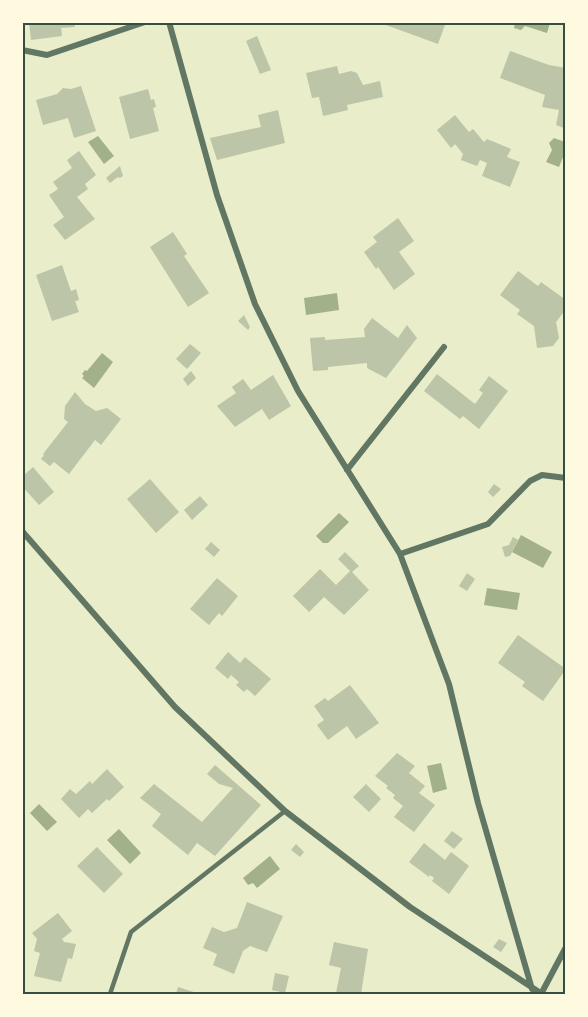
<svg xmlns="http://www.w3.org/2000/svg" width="588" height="1017" viewBox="0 0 588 1017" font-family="'Exo 2',sans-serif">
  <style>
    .water { fill: #a3b18a }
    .building { fill: #bcc5a7 }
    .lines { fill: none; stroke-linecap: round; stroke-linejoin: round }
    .service { stroke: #617663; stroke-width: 4.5 }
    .minor { stroke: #617663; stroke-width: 6 }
    .neatline { fill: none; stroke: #344e41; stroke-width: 2 }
  </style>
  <rect width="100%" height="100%" fill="#e9edc9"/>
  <path class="water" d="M515,23V22L550,23L547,33L525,26L521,30L514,28Z
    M98,136L114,156L104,164L88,142Z
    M554,138L565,142V152L559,167L546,162L552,150L549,143Z
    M337,293L339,310L306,315L304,298Z
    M102,353L113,362L94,388L82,378L84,376L82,374L85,370L87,371Z
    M339,513L349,522L328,543H323L316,536Z
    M521,535L552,552L543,568L512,552Z
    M487,588L520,593L517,610L484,605Z
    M441,763L447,789L433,793L427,766Z
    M39,804L57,822L47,831L30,813Z
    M119,829L141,853L130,864L107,840Z
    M270,856L280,869L257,888L253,883L248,885L243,878Z"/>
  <path class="building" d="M29,22H74L75,27L61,28L62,36L31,40Z
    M387,22H446L438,44L386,25Z
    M257,36L271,70L260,74L246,41Z
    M510,51L549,65L566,68V129L556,125L559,110L542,107L545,95L500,78Z
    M337,66L339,74L351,71L357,73L363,85L380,81L383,97L347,105L348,110L323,116L319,97L312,98L306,73Z
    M81,86L96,131L74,138L68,118L43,125L36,100L57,94L63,88L71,89Z
    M148,89L151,100L154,99L156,107L153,108L159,131L130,139L119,97Z
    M278,110L285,143L217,160L210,138L261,127L258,115Z
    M455,115L469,132L473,129L484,142L487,139L511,149L507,157L520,162L510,187L482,176L487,163L480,160L477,166L461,160L463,154L455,144L451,148L437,130Z
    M79,151L96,175L85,184L88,189L77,197L95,219L65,240L53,225L64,217L49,195L58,189L53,182L72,168L67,160Z
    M120,166L123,176L120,178L118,177L110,183L106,178Z
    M398,218L414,241L399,252L415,274L394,290L378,267L376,269L364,252L377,242L373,237Z
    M173,232L187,254L184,256L209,293L188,307L150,247Z
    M62,265L71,291L76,289L79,300L75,301L79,312L52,321L36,275Z
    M518,271L538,286L541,282L566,300V309L556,322L559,338L553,346L537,348L534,326L517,314L520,310L500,295Z
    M244,315L250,327L248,330L238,321Z
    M372,318L398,338L407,325L417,338L386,378L367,368V363L328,367V370L313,371L310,338L325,337V340L365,337L364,329Z
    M190,344L201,353L187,369L176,359Z
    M191,371L196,378L188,386L183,379Z
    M437,374L475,404L483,393L479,390L489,376L508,391L479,429L463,416L460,419L424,391Z
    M273,375L291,406L269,420L262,409L235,427L217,406L236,393L232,387L243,379L251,390Z
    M75,392L85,404L96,411L107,408L121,419L101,445L95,440L69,474L54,462L50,466L41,459L44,455L43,454L68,422L64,419L65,406Z
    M33,467L54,492L39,505L22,486V477Z
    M150,479L179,512L156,533L127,499Z
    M494,484L501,489L493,497L488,492Z
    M200,496L208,505L192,520L184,510Z
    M513,537L518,540L510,556L505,557L502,547L509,545Z
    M211,542L220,550L214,557L205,549Z
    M345,552L359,566L352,572L369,590L344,615L324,597L309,612L293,596L320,569L336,585L350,571L338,559Z
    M467,573L475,579L467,591L459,586Z
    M217,578L238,596L222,616L219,613L209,625L190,609Z
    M518,635L566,669L543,701L522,686L525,682L498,663Z
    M228,652L240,663L245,657L271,679L255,696L247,689L244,692L236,685L239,682L231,675L228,679L215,668Z
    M350,685L379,723L356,739L347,726L328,740L317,725L324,720L314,706L325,698L328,701Z
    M397,753L415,766L409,773L425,786L419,793L435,805L414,832L394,817L403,806L393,798L395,795L386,788L388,786L375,776Z
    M215,765L261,805L215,856L197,843L188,855L152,826L161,814L140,798L154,784L202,822L233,788L219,784L207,774Z
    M107,769L124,787L109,801L107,799L92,813L88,809L79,818L61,799L70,789L76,794L90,781L92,784Z
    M366,784L381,799L369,812L353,797Z
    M452,831L463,839L454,849L444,841Z
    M424,843L445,860L451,852L469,866L449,894L432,881L434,878L430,875L429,877L409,862Z
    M296,844L304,852L300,857L291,850Z
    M97,847L123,874L104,893L77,866Z
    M247,902L283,916L267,952L250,946L243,951L234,974L213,965L217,954L203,948L212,927L224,932L237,928Z
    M58,913L72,931L62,939L64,942L76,944L72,959L68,958L61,982L34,976L40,953L34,951L37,939L32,933Z
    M499,939L507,943L501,952L493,947Z
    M334,942L368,949L361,994L336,993L341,968L329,965Z
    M275,973L289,976L285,993L272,990Z
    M178,987L200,994H176Z"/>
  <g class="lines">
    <path class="service" d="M110,994L131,932L285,811"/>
    <path class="minor" d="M169,22L217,195L255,304L298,391L400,554L449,684L478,803L532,989
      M22,50L47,55L145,22
      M347,470L444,347
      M22,531L175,707L285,811L410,907L542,994
      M400,554L488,524L530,481L542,475L566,478
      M541,994L566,947"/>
  </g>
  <rect width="588" height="1017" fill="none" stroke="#fefae0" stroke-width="48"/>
  <rect x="24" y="24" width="540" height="969" class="neatline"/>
</svg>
